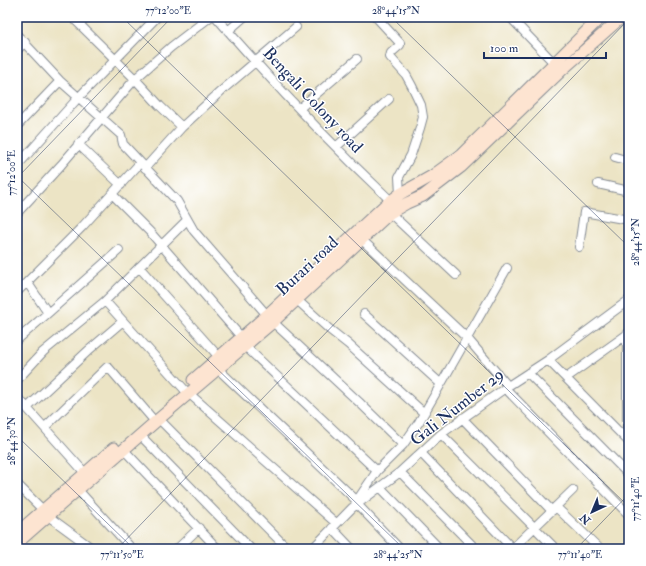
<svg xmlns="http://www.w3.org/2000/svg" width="646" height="566" viewBox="0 0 646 566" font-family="'IM FELL Double Pica',serif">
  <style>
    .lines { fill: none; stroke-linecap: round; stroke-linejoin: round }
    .street-casing { stroke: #848a92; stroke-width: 10 }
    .secondary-casing { stroke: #848a92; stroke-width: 13 }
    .street { stroke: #fff; stroke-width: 8 }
    .secondary { stroke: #fde4d1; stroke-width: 11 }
    .ticks { fill: none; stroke: #1b2f5e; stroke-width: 1; stroke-opacity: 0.45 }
    .labels { text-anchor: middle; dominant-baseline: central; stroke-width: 3; stroke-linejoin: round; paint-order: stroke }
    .street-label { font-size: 17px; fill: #1b2f5e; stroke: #fff }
    .neatline { fill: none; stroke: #1b2f5e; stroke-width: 1.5 }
    .ticks-label { font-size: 10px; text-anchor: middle; fill: #1b2f5e }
  </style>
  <rect width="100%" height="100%" fill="#fff"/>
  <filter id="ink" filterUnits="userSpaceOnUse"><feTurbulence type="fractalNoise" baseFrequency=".025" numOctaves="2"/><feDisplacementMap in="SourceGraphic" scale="8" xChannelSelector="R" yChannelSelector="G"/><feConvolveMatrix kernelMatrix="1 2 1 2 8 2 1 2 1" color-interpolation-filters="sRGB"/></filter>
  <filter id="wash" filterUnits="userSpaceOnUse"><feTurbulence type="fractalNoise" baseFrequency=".012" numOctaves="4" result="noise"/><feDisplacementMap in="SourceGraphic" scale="16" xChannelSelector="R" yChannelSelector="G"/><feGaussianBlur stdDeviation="0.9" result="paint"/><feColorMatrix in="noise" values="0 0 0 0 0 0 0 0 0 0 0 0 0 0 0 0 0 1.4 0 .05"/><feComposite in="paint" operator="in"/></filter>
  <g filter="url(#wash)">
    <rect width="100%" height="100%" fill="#ece4c5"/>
  </g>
  <g filter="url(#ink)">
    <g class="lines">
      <g class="street-casing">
        <path id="street" d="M72,17L135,79L160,106L182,127L145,168
          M216,17C271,81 330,143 391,201
          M376,17L400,43V45L391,53L390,57L406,75L412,86L421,105L423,117L420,128L411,155L399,177L400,194
          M510,17L554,63
          M228,31L244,17
          M17,35L60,81L121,135L123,144L177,201L194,231L267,315
          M17,50L25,42
          M300,108L357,59
          M17,126L60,81
          M182,127L220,92L296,27
          M78,144L121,185
          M336,147L389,99
          M615,157L629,161
          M17,166L78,98L157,17
          M598,184L629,191
          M112,194L150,232L242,338
          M17,213L61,165L135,79L171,47L210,17
          M390,213L456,275
          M361,239L467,338L508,386
          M579,247L584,212L629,220
          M139,267L219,357
          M27,282L48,313L119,250
          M17,292L82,227L140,163
          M296,299L329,329L348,344L424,413
          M105,301L184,389L336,523
          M364,314L441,384
          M273,322L361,404L403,445
          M627,334V440
          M17,340L48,313
          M245,346L377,471
          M548,360L629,442
          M218,369L357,501
          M528,373L629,475
          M566,378L629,333
          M17,380L43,352L105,301L187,220
          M505,388L629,515
          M17,397L85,473
          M27,408L89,350L123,321
          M17,411L24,404
          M462,418L552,511
          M159,419L288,549
          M45,427L107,367L109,368L151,417
          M441,434L556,549
          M140,435L251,549
          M124,450L218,549
          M421,453L512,548
          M400,472L476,549
          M17,484L43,510
          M380,487L440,549
          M78,490L132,549
          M356,502L377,471L403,445L419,422L441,384L507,268
          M357,504L400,549
          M556,507L600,549
          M48,516L93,549
          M332,528L352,549
          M177,549L199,528
          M312,549L352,508L400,472L441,434L508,386L548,360L629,300
          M512,549L573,490"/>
      </g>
      <g class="secondary-casing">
        <path id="secondary" d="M193,380L267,315L384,206L400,194L432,176L461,155L601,17
          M17,533L114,448
          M17,543L154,423L273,322L390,213L407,203L423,196L461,167L561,71L622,17"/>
      </g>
      <use href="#street" class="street"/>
      <use href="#secondary" class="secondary"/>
    </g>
  </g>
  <path class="ticks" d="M122,17L629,507M391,17L629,247M17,176L404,549M17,178L172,17M17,436L134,549M117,549L629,19M576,549L629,494"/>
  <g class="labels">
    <g class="street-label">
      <text transform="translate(313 100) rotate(47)">Bengali Colony road</text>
      <text transform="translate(307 266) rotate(-43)">Burari road</text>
      <text transform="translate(457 407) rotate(-38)">Gali Number 29</text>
    </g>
  </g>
  <rect width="646" height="566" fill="none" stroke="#fff" stroke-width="44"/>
  <g transform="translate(592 512) rotate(224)" stroke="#ffffff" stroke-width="3" paint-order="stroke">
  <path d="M0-3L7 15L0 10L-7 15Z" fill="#1b2f5e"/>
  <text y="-6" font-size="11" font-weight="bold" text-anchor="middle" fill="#1b2f5e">N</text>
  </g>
  <path d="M484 52v6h122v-6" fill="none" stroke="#1b2f5e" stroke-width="2"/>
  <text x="490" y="52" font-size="12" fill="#1b2f5e" stroke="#ffffff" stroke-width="3" paint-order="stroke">100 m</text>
  <rect x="22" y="22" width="602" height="522" class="neatline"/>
  <g class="ticks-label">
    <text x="168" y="14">77°12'00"E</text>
    <text x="396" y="14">28°44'15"N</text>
    <text transform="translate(11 173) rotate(-90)" y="4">77°12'00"E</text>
    <text transform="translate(635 242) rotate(-90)" y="4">28°44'15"N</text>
    <text transform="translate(11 441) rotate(-90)" y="4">28°44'30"N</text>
    <text transform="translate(635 499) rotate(-90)" y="4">77°11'40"E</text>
    <text x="122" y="558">77°11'50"E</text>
    <text x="398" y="558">28°44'25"N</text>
    <text x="580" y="558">77°11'40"E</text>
  </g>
</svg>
